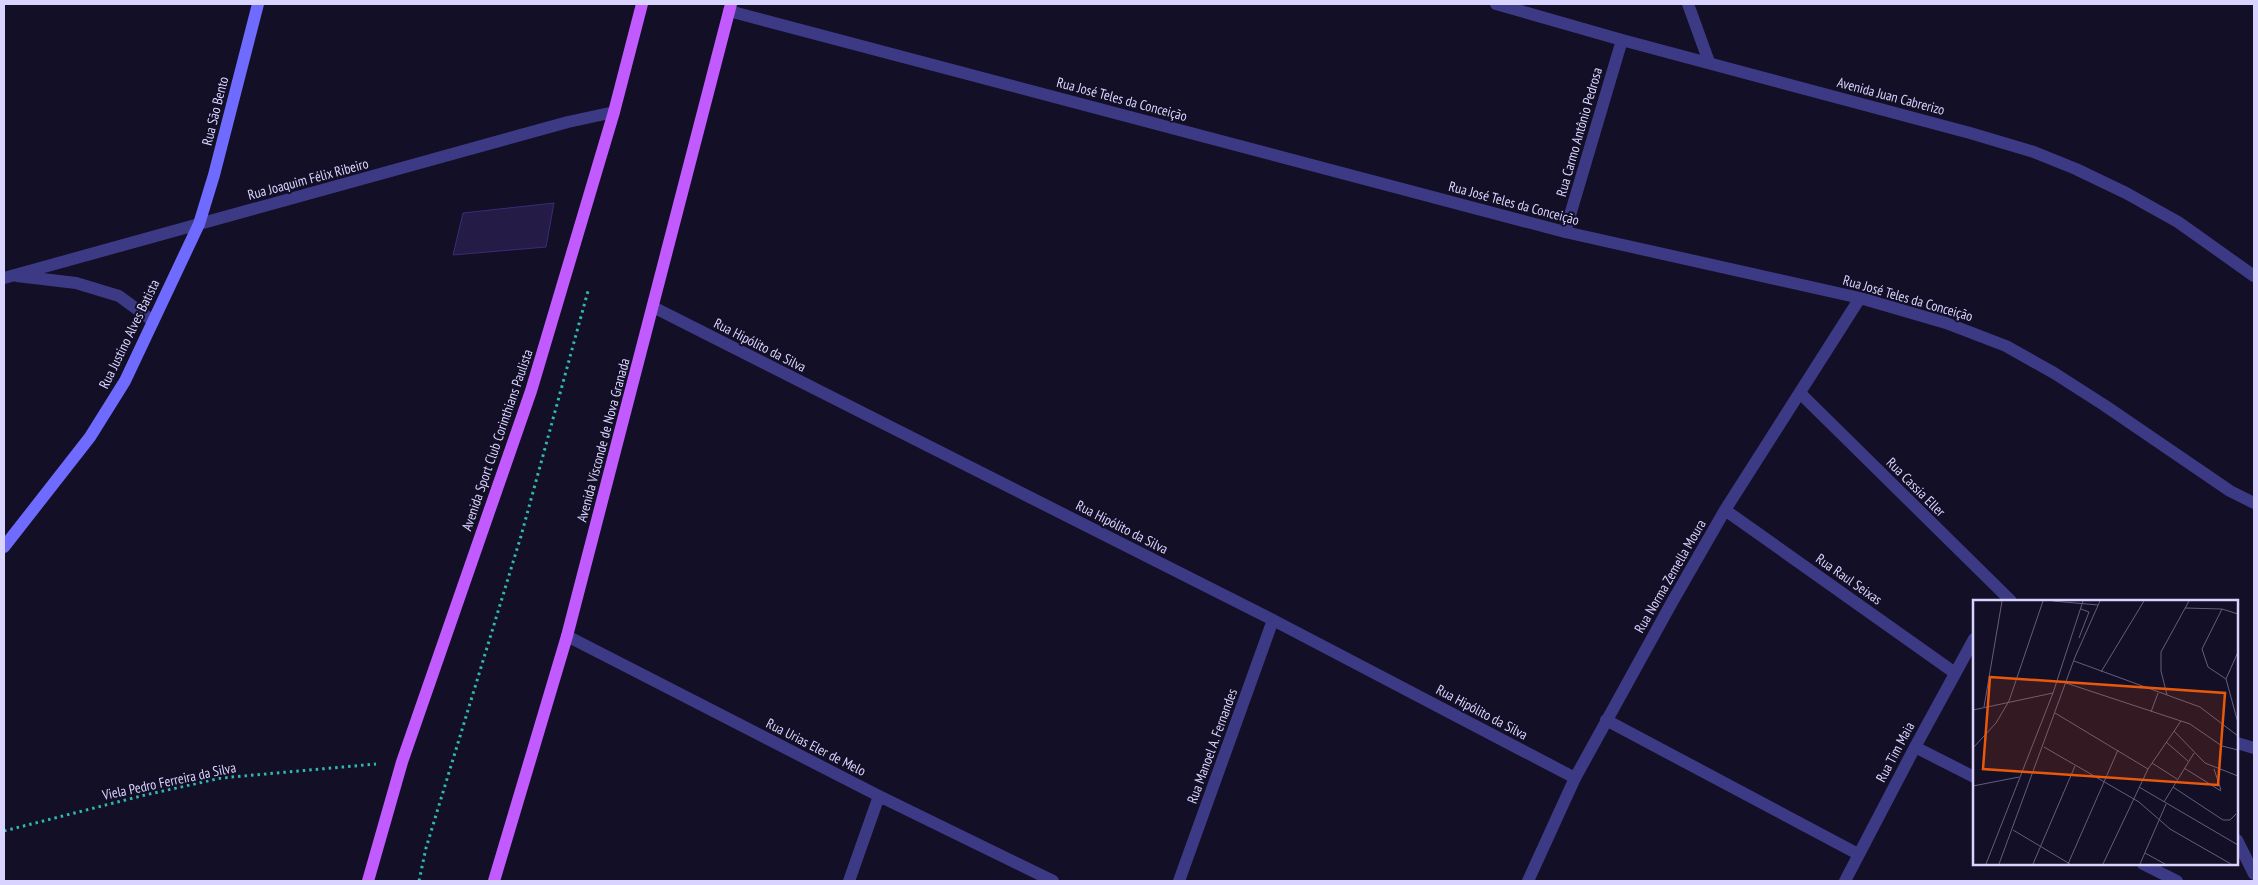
<svg xmlns="http://www.w3.org/2000/svg" width="2258" height="885" viewBox="0 0 2258 885" font-family="'PT Sans Narrow',sans-serif">
  <style>
    .building { fill: #241b47; stroke: #3b2d73 }
    .lines { fill: none; stroke-linecap: round; stroke-linejoin: round }
    .path { stroke: #2fb8b0; stroke-width: 3; stroke-dasharray: 2.5 4; stroke-linecap: butt }
    .street { stroke: #3d3a85; stroke-width: 12 }
    .secondary { stroke: #6f6bff; stroke-width: 12 }
    .primary { stroke: #c25bff; stroke-width: 12 }
    .labels { text-anchor: middle; dominant-baseline: central; stroke-width: 4; stroke-linejoin: round; paint-order: stroke }
    .street-label { font-size: 14px; fill: #d9d4ff; stroke: #130f26 }
    .inset-road { fill: none; stroke: #625e7d; stroke-width: 1 }
    .view { fill: #e8590c; fill-opacity: 0.15; stroke: #e8590c; stroke-width: 2.5 }
    .inset-edge { fill: none; stroke: #d9d4ff; stroke-width: 2.5 }
  </style>
  <rect width="100%" height="100%" fill="#130f26"/>
  <path class="building" d="M554,203L546,247L453,255L463,213Z"/>
  <g class="lines">
    <path class="path" d="M4,831L145,795L221,778L376,764
      M419,881L426,848L521,536L588,291"/>
    <path class="street" d="M1496,4L1622,40L1970,133L2034,152L2076,169L2126,193L2178,222L2254,276
      M1688,4L1709,62
      M729,11L1565,232L1860,298L1946,323L2006,346L2054,373L2104,405L2230,491L2254,503
      M1565,232L1622,40
      M17,276L76,283L119,296L153,321
      M4,278L568,122L614,112
      M653,307L1273,620L1575,778
      M1800,393L2011,601
      M1725,510L1955,673
      M567,636L879,796L1053,881
      M1606,720L1858,854
      M2237,743L2254,748
      M1915,747L1974,777
      M2237,840L2254,874
      M2143,864L2177,881
      M849,881L879,796
      M1179,881L1273,620
      M1528,881L1575,778L1671,604L1725,510L1860,298
      M1845,881L1915,747L1974,639"/>
    <path class="secondary" d="M4,547L90,437L125,381L199,224L214,175L258,4"/>
    <path class="primary" d="M368,881L402,762L531,391L614,112L642,4
      M494,881L567,636L731,4"/>
  </g>
  <g class="labels">
    <g class="street-label">
      <text transform="translate(1891 96) rotate(15)">Avenida Juan Cabrerizo</text>
      <text transform="translate(1122 99) rotate(15)">Rua José Teles da Conceição</text>
      <text transform="translate(215 111) rotate(-76)">Rua São Bento</text>
      <text transform="translate(1579 132) rotate(-74)">Rua Carmo Antônio Pedrosa</text>
      <text transform="translate(308 179) rotate(-15)">Rua Joaquim Félix Ribeiro</text>
      <text transform="translate(1514 203) rotate(15)">Rua José Teles da Conceição</text>
      <text transform="translate(1908 298) rotate(16)">Rua José Teles da Conceição</text>
      <text transform="translate(129 334) rotate(-64)">Rua Justino Alves Batista</text>
      <text transform="translate(760 345) rotate(27)">Rua Hipólito da Silva</text>
      <text transform="translate(497 440) rotate(-71)">Avenida Sport Club Corinthians Paulista</text>
      <text transform="translate(603 440) rotate(-75)">Avenida Visconde de Nova Granada</text>
      <text transform="translate(1916 487) rotate(45)">Rua Cassia Eller</text>
      <text transform="translate(1122 527) rotate(27)">Rua Hipólito da Silva</text>
      <text transform="translate(1670 576) rotate(-60)">Rua Norma Zemella Moura</text>
      <text transform="translate(1849 579) rotate(35)">Rua Raul Seixas</text>
      <text transform="translate(1482 712) rotate(28)">Rua Hipólito da Silva</text>
      <text transform="translate(1212 746) rotate(-70)">Rua Manoel A. Fernandes</text>
      <text transform="translate(816 747) rotate(27)">Rua Urias Eler de Melo</text>
      <text transform="translate(1895 752) rotate(-62)">Rua Tim Maia</text>
      <text transform="translate(169 781) rotate(-12)">Viela Pedro Ferreira da Silva</text>
    </g>
  </g>
  <g transform="translate(1973 600)">
    <rect width="265" height="265" fill="#130f26"/>
    <path class="inset-road" d="M80,1L125,5M212,8L249,9L265,14M249,9L229,49L235,67L253,79M106,38L116,12L108,9M265,52L253,79L265,123M101,61L227,107L265,136M128,72L171,1M93,83L217,124L249,146L265,150M194,95L188,71V52L216,1M11,107L29,1M0,110L80,93M178,112L185,93M82,113L175,169M201,131L232,163L265,176M193,142L215,161M71,147L166,202L197,229L258,264M0,148L23,123L36,101L70,1M179,163L204,179M211,168L248,191M241,169L248,190M0,186L46,177M166,187L265,245M200,187L250,220H257L263,214M191,202L221,153M40,230L97,264M172,253L192,264M13,264L80,93L110,1M26,264L102,57L127,1M60,264L102,166M95,264L145,150M130,264L175,169L208,121M167,264L193,204"/>
    <path class="view" d="M17,77L252,93L245,185L10,169Z"/>
    <rect width="265" height="265" class="inset-edge"/>
  </g>
  <rect width="2258" height="885" fill="none" stroke="#d9d4ff" stroke-width="10"/>
</svg>
